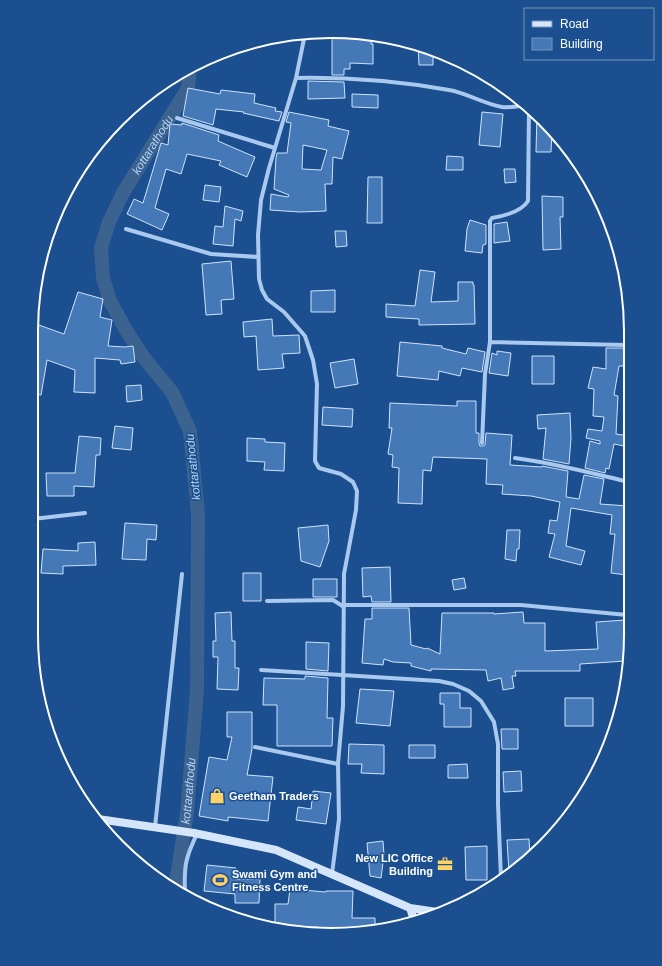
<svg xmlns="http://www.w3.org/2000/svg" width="662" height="966" viewBox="0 0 662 966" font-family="Helvetica,sans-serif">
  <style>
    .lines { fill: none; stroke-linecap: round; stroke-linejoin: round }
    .canal { stroke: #3c6290; stroke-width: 14 }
    .building { fill: #4478b7; stroke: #cfe3fa; fill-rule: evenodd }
    .street { stroke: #a9c9ee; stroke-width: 4 }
    .secondary { stroke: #d6e6fa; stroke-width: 8 }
    .labels { text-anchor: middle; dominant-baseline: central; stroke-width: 3; stroke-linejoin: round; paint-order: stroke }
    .poi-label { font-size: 11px; font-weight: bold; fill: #fff; stroke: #1b4f8f; text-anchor: start }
    .water-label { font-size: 12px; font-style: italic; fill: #b5d3f5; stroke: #1b4f8f }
    .rim { fill: none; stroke: #fff; stroke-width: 2 }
  </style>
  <rect width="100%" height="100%" fill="#1b4f8f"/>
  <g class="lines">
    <path class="canal" id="s1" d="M175,889L187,813L197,690L198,514L190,431L172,392L144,358L126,330L110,301L103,278L101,248L109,222L123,193L188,88L190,68"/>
  </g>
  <path class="building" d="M332,31L372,35L371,44H373V64L350,63V69H344V75H332Z
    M418,45L433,50V65H419Z
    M308,81L344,82L345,98L308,99Z
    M188,88L220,94L221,90L255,94L254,103L276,108L275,111L282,112L279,121L243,113L244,112L216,109L213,125L183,116Z
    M352,94L378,95V108L352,107Z
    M289,112L329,120L328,126L349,131L342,159L333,157L332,184H325L326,211L300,212L270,210L271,194L288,197L289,195L274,189L276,158L277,153H287L291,123L286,122ZM303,145L327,150L321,170L302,169Z
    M482,112L503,114L500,147L479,145Z
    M537,113L543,119L552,129L551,152H536Z
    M182,123L219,135L218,141L255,157L247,177L219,165L221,161L187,154L181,174L166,169L155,208L169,214L162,230L127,214L134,199L143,203L161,143L168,145L170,124L182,125Z
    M447,156L463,157V170H446Z
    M504,169H515L516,182L505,183Z
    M368,177H382V223H367Z
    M205,185L221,187L219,202L203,200Z
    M542,196L563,197V217H560L561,249L543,250Z
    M225,206L243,211L241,221L235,219L233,246L213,244L215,226L223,227Z
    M470,220L486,225V244L483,245L482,253L465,251L467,229Z
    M507,222L510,241L494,243V224Z
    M335,231H346L347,246L336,247Z
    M231,261L234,299L221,300L222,314L206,315L202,264Z
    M420,270L435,272L431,302L458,301V282H473V285H474L475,324L419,325V319L386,317V304L415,306Z
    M335,290V312H311V291Z
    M78,292L103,299L100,317L112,320L108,346L125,347L133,346L135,362L121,364L120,360L95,358V393L74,392L75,370L47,360L41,395L35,394L36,324L64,334Z
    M272,319L273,336L299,335L300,353L282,354L284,368L258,370L256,336L244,337L243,322Z
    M400,342L442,346V348L466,354L468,348L485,352L482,372L462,368L460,376L439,371L438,380L397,376Z
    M606,348H625L631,350L630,366H619L614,395L618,396L616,434L629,436V447L614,444L609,469L606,468L605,473L585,468L590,441L600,444V441L586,438L588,429L602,431L604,417L593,416L594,389L588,388L593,367L606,369Z
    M497,351L511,353L508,376L489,373L492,353L497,355Z
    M532,356H554V384H532Z
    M354,359L358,384L335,388L330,363Z
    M141,385L142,400L127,402L126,386Z
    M457,401H476V433H479V443L480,446H483L485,445L486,433L512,435L510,465L542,467V466L568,471L566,497L579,499L584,475L604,479L600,504L628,506L627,575L611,573L615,534H610L612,515L571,508L566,546L585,551L581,565L549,557L555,534L548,533L550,520L557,521L560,502L531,496L502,494L503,485L486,484L487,459L433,457L431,471L423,470L422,504L398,503L399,468L392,467L393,455L388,454L392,428H389L390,403L457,406Z
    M323,407L353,409L352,427L322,425Z
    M570,413L571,438L569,464L543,459L546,428L538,429L537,415Z
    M115,426L133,428L131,450L112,448Z
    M79,436L101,438L100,455H96L94,487L74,486V496H47L46,473H75Z
    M247,438L265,439V442L285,443L284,471L264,470L265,462L247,461Z
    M125,523L157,525L156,540L147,539L146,560L122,559Z
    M328,525L329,541L320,567L301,561L298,528Z
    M507,530H520L519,549H517L516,561L505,559Z
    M95,542L96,565L63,566V574L41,573L43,549L78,551V543Z
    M390,567L391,602H372L371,596L363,597L362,568Z
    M243,573H261V601H243Z
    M464,578L466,588L454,590L452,580Z
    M313,579H337V597H313Z
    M372,608H409L411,645L426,649L427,648L440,654L442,613H494V614L523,612L524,623H545V651L598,649L596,622L626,620V661L580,664V671H515L516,676H512L514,688L503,690L501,678L488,681L486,670L431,669V671L411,666V663L393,662L384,659L383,665L362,663L365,619H372Z
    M231,612L232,641H235V668H239L238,690L217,689L218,657H213V641H216L215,613Z
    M306,642L329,643L328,671L306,669Z
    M305,676L328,678L327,718H333L332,746H277V705H263L264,678L305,679Z
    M360,689L394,691L390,726L356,723Z
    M440,693H460V708H471V727H444V704H440Z
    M565,698H593V726H565Z
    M227,712H252V749L247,775L273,777L268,821L228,817V821L199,816L209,757L227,760L232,737H227Z
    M501,729H518V749H502Z
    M349,744L384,745V774L361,773L362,764H348Z
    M409,745H435V758H409Z
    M467,764L468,778H448V765Z
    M521,771L522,791L504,792L503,772Z
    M313,791L331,793L326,824L296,820L298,807L311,809Z
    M529,839L530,857L509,873L507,840Z
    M383,841L384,855L381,878L370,876L367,843Z
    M487,846V880H466L465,847Z
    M207,865L236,868L235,879H260L259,903H235V894L204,891Z
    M290,889L326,892V891H353L352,918H375V930L349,932L318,931V927L275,926V904H288Z"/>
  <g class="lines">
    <path class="street" d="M305,34L296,78L269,168L261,200L258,235L259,279L262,290L267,299L284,312L305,336L313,360L317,384L315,461L319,468L341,474L353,482L357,491L356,510L344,574L343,706L338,764L339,819L332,874
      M296,78C349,77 397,81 449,90C467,93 484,104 502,107C510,108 519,106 526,105
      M529,107L528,201C521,212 504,216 492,218L490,221V342L626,345L631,347
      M177,118L275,148
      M126,229L211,254L258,257
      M482,443L485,374L490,342
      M515,458C554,463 591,473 629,482
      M33,519L85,513
      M267,601L333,600L344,607
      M345,605H521L627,615
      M261,670L439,681L453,684L469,691L481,701L494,722L498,744V804L501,879
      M255,747L338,764
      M155,827L182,574
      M185,894C184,867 185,858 197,834"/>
    <path class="secondary" d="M98,819L194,833L276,850L410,908L437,912
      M410,908L414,920"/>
  </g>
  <defs>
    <g id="shop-bare" transform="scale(1.2)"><path d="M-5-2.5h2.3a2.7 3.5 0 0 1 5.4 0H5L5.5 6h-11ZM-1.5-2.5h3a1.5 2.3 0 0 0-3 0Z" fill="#ffd166" stroke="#1b4f8f" stroke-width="2.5" paint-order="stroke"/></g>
    <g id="office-bare" transform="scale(1.2)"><path d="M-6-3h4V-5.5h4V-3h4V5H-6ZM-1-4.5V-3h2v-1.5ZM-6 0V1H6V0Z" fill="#ffd166" stroke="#1b4f8f" stroke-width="2.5" paint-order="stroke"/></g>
    <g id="stadium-bare" transform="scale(1.2)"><path d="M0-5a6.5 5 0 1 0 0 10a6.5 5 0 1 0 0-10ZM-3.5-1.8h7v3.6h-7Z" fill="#ffd166" stroke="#1b4f8f" stroke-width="2.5" paint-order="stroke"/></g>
  </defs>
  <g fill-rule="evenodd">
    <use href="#shop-bare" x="217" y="796"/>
    <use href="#office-bare" x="445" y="864"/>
    <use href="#stadium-bare" x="220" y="880"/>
  </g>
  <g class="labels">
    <g class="poi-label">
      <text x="229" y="796">Geetham Traders</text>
      <text x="433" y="858" text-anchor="end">New LIC Office<tspan x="433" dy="13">Building</tspan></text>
      <text x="232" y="874">Swami Gym and<tspan x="232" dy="13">Fitness Centre</tspan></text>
    </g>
    <g class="water-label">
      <text stroke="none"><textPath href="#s1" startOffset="783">kottarathodu</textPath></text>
      <text transform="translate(193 467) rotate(-96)">kottarathodu</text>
      <text stroke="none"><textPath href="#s1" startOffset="99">kottarathodu</textPath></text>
    </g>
  </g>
  <path d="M0 0H662V966H0ZM331 38H331A293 293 0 0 1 624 331V635A293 293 0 0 1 331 928H331A293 293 0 0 1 38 635V331A293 293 0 0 1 331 38Z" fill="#1b4f8f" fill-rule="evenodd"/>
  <path class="rim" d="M331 38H331A293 293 0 0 1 624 331V635A293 293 0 0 1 331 928H331A293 293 0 0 1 38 635V331A293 293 0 0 1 331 38Z"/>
  <rect x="524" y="8" width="130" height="52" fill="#1b4f8f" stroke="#7695bc"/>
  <rect x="532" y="21" width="20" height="6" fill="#d6e6fa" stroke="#7695bc"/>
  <text x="560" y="28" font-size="12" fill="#ffffff">Road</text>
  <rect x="532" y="38" width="20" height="12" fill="#4478b7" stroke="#7695bc"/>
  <text x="560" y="48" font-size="12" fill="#ffffff">Building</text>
</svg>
